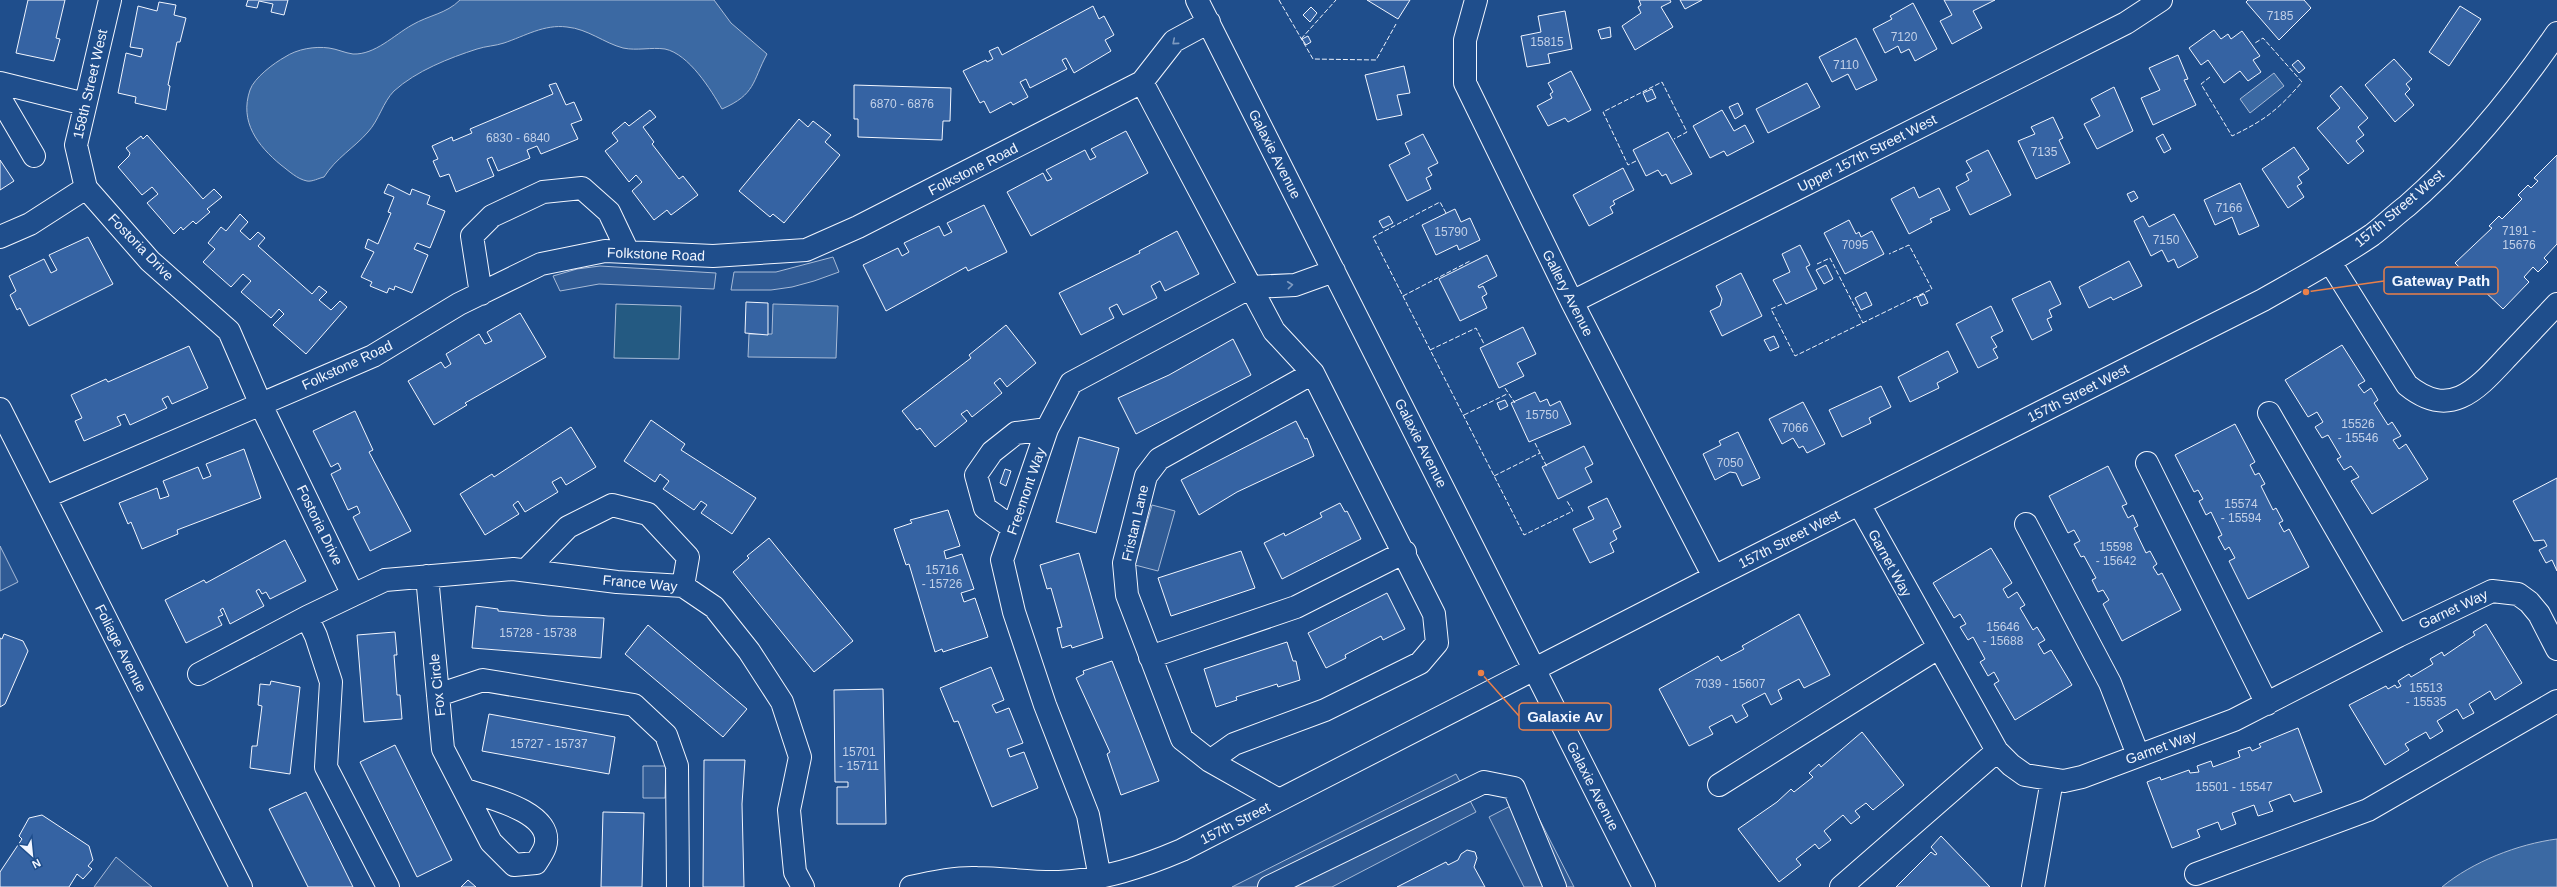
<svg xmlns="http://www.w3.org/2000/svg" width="2557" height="887" viewBox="0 0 2557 887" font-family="Arial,sans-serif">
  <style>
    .green { fill: #245a82; stroke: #a8bbd7 }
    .parking { fill: #305b95; stroke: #a8bbd7 }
    .water { fill: #3b69a3; stroke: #a8bbd7 }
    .building { fill: #3563a3; stroke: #f2f6ff }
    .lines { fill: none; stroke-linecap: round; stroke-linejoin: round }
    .minor-casing { stroke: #f2f6ff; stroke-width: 24 }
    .minor { stroke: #1f4e8c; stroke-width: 22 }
    .fence { stroke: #f2f6ff; stroke-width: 1; stroke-dasharray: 5 2; stroke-linecap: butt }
    .oneway { stroke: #7e9ac0 }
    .labels { text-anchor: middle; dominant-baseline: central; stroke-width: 3; stroke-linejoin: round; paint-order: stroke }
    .number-label { font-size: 12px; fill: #c3d1e8 }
    .street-label { font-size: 14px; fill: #f2f6ff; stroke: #1f4e8c }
    .leader { fill: none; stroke: #ea8049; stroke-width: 1.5 }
    .callout-dot { fill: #ea8049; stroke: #1f4e8c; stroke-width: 1.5 }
    .callout { fill: #1f4e8c; stroke: #ea8049; stroke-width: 1.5 }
    .callout-label { font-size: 15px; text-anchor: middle; font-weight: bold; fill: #f2f6ff }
  </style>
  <rect width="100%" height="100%" fill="#1f4e8c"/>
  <path class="green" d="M616,304L681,306L679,359L614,358Z"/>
  <path class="parking" d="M833,257L839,272L814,281L792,287L771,290H731L734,272H776Z
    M600,266L716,273L714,289L599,284L560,291L553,276L577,269Z
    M1152,505L1175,511L1158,571L1135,565Z
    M0,546L18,582L0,591Z
    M643,766H666L665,798H643Z
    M1456,774L1476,812L1332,887H1232Z
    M1528,797L1574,887H1524L1489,817Z
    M116,857L152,887H94Z"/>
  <path class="water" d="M460,0H714L731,23L767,54C752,82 756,94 722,109C711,90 689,54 665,49C651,47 637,51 623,48C604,43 588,29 567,27C544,24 525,36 504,43C495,46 486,46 477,49C449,58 416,71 394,91C383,102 379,120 368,132C354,148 336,158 324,177C319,178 312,182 307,181C297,179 289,171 281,165C258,146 239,122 250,90C254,78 274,63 285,57C297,49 315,46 329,48C337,49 345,53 353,54C375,55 394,35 412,25C429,15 446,14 460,0Z
    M2274,73L2284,86L2250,113L2240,99Z
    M773,304L838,306L836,358L748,357L749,334H772Z
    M2557,839V887H2442C2472,862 2518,844 2557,839Z"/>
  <path class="building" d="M28,0H65L56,38L60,39L54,61L16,53Z
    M248,0H288L284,15L271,12L273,4L259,1L257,8L246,6Z
    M1367,0H1410L1398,19Z
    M1639,0H1670L1671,2L1661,7L1673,27L1635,50L1622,26L1641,13L1638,7L1641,5Z
    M1680,0H1702L1685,9Z
    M1944,0H1995L1973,11L1982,28L1952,44L1940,21L1952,15Z
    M2248,0H2304L2311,8L2279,40L2246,2Z
    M159,2L176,5L174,15L186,18L180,42H177L168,85L170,86L166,110L135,103L136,97L118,93L126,53L141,57L143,49L130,47L138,6L157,11Z
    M1913,3L1937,49L1915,61L1909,49L1901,53L1898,46L1885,53L1873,29L1892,19L1890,16Z
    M1093,6L1099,19L1104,16L1114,35L1105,40L1111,51L1074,73L1066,58L1062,60L1067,69L1030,88L1026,79L1020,82L1028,97L1013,105L1011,102L990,113L984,101L980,103L963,71L986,60L987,62L993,59L989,51L998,47L1002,55Z
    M2460,6L2481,19L2449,66L2429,52Z
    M1311,7L1317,13L1310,22L1303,15Z
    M1565,11L1572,49L1548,54L1550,63L1527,67L1521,36L1541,32L1538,16Z
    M1610,27L1611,37L1601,39L1598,30Z
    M2214,30L2221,39L2228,34L2231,39L2242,31L2260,56L2253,60L2261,72L2248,81L2240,71L2224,83L2208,60L2201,65L2189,48Z
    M1308,36L1311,42L1306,45L1302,39Z
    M1856,38L1877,80L1856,90L1848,74L1832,82L1819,57Z
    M2178,55L2188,79L2184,80L2196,105L2153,125L2141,98L2160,90L2149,68Z
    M2394,59L2412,79L2406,84L2410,89L2405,94L2414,105L2395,122L2365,85Z
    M2298,60L2305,68L2299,73L2292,65Z
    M1404,66L1410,93L1397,95L1402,115L1377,120L1365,75Z
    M1571,71L1591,110L1568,122L1565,118L1548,126L1537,106L1552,98L1550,94L1553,92L1548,83Z
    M556,83L566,105L574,102L582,120L571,124L578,139L541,154L537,146L527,150L530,158L498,171L492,157L487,159L494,176L456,192L449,174L440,177L433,161L438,159L432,146L452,137L453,141L472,133L470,129L553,94L549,85Z
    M1807,83L1820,107L1768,133L1756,109Z
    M854,85L951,88L950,121H943L942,140L858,137V119H854Z
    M2341,86L2368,118L2358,127L2364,135L2356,141L2364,151L2348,164L2317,128L2340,108L2330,96Z
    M2114,87L2133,131L2097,149L2084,124L2100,116L2091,99Z
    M1652,89L1656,98L1647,102L1643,93Z
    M1738,103L1743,114L1735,119L1729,107Z
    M650,110L656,117L643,127L654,142L652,144L679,179L683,176L698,195L671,215L667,210L654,220L632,191L642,182L636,175L629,182L605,151L618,141L612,133L625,122L629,126Z
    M1722,110L1734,131L1745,125L1754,142L1727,156L1724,151L1710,158L1693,126Z
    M2053,117L2063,138L2059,140L2070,163L2036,179L2018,141L2035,134L2031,127Z
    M799,119L808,127L813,121L831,135L825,142L840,155L784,223L773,214L770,217L739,191Z
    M1126,131L1148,173L1031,236L1007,192L1043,173L1047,181L1052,179L1046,170L1085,150L1090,160L1096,157L1091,149Z
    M1668,132L1692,174L1671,184L1666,174L1662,176L1658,170L1646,176L1633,150Z
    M1423,134L1438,163L1428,168L1432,175L1426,178L1431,189L1407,201L1389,165L1410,154L1405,143Z
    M2163,134L2171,149L2164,153L2156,138Z
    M147,135L203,199L214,189L222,197L207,209L210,212L196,224L193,221L183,230L181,227L174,234L147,203L158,194L152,187L142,195L118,167L129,156L130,153L126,148L141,136L143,139Z
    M2294,147L2309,169L2298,177L2302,183L2297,186L2304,197L2288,208L2262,169Z
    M1988,150L2011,195L1970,215L1956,187L1969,180L1966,174L1972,171L1966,161Z
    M2557,155V244L2544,258L2548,262L2538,272L2533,267L2524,277L2529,282L2503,309L2455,263L2492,228L2489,226L2499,216L2502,219L2522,199L2518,195L2528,185L2531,188L2538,181L2534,178Z
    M0,160L14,181L0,190Z
    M1623,168L1634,190L1613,201L1615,204L1610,207L1613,213L1589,226L1573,195Z
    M2240,183L2259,226L2239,235L2232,217L2215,225L2204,200Z
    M388,184L410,195L412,189L430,196L427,204L445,211L430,248L417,243L414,249L428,255L412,293L395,286L394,290L389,288L387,293L370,286L372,282L361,277L374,252L365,248L368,239L378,244L391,213L388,212L394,197L384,193Z
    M1914,187L1919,198L1939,188L1950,210L1930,219L1932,222L1909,234L1891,199Z
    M2134,191L2138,198L2131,202L2127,194Z
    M984,205L1007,252L968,271L966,267L886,311L863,265L898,248L902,256L909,252L904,243L939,226L944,236L952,232L947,223Z
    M1455,209L1461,222L1470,218L1480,240L1459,250L1457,245L1436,255L1422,225Z
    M240,214L248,222L240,231L250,240L258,232L265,238L258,246L312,294L319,286L327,292L319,300L331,310L340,301L347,307L306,354L273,325L284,314L279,309L271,318L241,292L251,281L243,274L231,287L203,262L215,249L208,243L221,227L226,231Z
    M2174,214L2198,257L2178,268L2174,259L2168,262L2162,250L2151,256L2134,221L2143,216L2149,227Z
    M1389,216L1393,223L1383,228L1379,221Z
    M1849,220L1856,234L1859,232L1861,237L1872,231L1884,254L1845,274L1824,233Z
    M1177,231L1199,274L1165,291L1160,281L1151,286L1157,298L1123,315L1117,304L1109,308L1114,318L1081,335L1059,293L1140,253L1139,251Z
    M88,237L113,284L29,326L20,308L17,310L10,295L16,291L9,276L44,259L51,273L57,270L49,255Z
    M1800,245L1810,265L1806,267L1817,289L1786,304L1773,280L1790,272L1782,254Z
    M1487,255L1497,276L1478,286L1479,288L1483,286L1487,294L1482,297L1487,308L1460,321L1439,279Z
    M2129,261L2142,286L2113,300L2111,297L2089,308L2079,287Z
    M1826,265L1833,279L1824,284L1816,270Z
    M1741,273L1762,316L1722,336L1710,311L1720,306L1722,299L1716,286Z
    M2050,281L2061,304L2049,310L2052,317L2047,319L2052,330L2032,340L2012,299Z
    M1866,292L1872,305L1861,310L1855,298Z
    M1924,294L1928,303L1921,306L1917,297Z
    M746,302L768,303V335L745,333Z
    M1991,306L2003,331L1991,337L1997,347L1993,349L1998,358L1978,368L1956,324Z
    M520,313L546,357L465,403L467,405L434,425L408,381L441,362L445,368L451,364L446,354L479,334L485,344L492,341L487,332Z
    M1006,325L1036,363L1007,387L1000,378L994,383L1002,393L972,417L967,410L961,414L967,421L935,447L920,428L917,430L902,411L971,358L969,355Z
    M1523,327L1536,354L1517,363L1524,376L1499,388L1480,348Z
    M1774,336L1779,347L1770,351L1764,340Z
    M1233,339L1251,375L1136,434L1118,398L1169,375Z
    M2342,345L2365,381L2358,385L2364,393L2371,388L2378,400L2374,403L2388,425L2392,422L2401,436L2393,440L2399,449L2406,444L2428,479L2372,514L2351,481L2359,477L2351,466L2344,470L2337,459L2341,457L2328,435L2322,438L2315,427L2323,422L2317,412L2308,417L2285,380Z
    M189,346L208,388L172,404L168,396L162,399L167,408L130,425L125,414L117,417L121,425L84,441L75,421L82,418L71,395L106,379L108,382Z
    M1948,351L1958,372L1937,383L1939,388L1910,402L1898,377Z
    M1881,386L1891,407L1869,418L1871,423L1842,437L1829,410Z
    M1535,392L1540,402L1547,399L1550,406L1560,401L1571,424L1529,442L1511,403Z
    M1505,400L1508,406L1500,410L1497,403Z
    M1803,402L1825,444L1807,453L1803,446L1799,448L1793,438L1782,444L1769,419Z
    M355,411L373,450L369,452L411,531L370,551L353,517L360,513L357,506L348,510L331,474L341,469L338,463L331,467L313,431Z
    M651,420L685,444L681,450L756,498L732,534L701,513L707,505L701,501L694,510L663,489L669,481L660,474L655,482L624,461Z
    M1296,421L1305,439L1307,438L1314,456L1237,492L1199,515L1181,480Z
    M2235,424L2255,462L2250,465L2255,475L2259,473L2265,484L2261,486L2273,510L2276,508L2283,521L2279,523L2284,532L2289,529L2309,567L2248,599L2229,561L2235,558L2229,547L2225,550L2218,537L2222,535L2211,512L2206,515L2199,501L2203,499L2198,490L2194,492L2175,455Z
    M571,427L596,467L566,485L561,477L552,482L558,492L525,512L518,501L513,505L519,514L485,535L460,494L492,474L494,477Z
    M1738,432L1760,478L1742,486L1736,473L1730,472L1715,480L1703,454L1721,445L1719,441Z
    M1079,437L1119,448L1096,533L1056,522Z
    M1584,446L1593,464L1585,468L1592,482L1558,499L1542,467Z
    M244,449L261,498L177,530L178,534L142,549L131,522L128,524L119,503L157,488L160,499L169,496L163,481L198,467L203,479L211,476L206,464Z
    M2108,466L2127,504L2122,506L2128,518L2133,515L2138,526L2134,528L2146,553L2150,551L2157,564L2153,567L2158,575L2162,573L2181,610L2122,641L2103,604L2109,600L2103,590L2098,592L2092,580L2096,578L2084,556L2081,557L2074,544L2080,541L2074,530L2068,533L2049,496Z
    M1005,469L1011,471L1006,486L1000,483Z
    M2557,478V571L2552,560L2546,563L2539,550L2547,546L2544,540L2534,541L2513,501Z
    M1607,498L1621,527L1613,531L1617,539L1610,543L1614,552L1590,563L1573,529L1594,519L1588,507Z
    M1340,503L1345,512L1347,511L1361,539L1282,579L1264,543L1284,533L1285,536L1322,517L1320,513Z
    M948,510L960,546L944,551L946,559L962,554L974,589L961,593L964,602L975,598L988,637L943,652L942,649L935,652L909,564L906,565L894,529L912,523L910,520Z
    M769,538L853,641L814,672L733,572L749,558L747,556Z
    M285,540L306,581L270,599L266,592L262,594L259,589L256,591L264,606L230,624L223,608L220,610L223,615L218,617L222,625L186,643L165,600L204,580L206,583Z
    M1991,548L2012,583L2003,589L2008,598L2017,592L2025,605L2020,608L2033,630L2037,627L2045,640L2038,644L2044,654L2051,650L2072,685L2015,720L1994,684L1999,681L1994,672L1988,676L1980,662L1985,659L1973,637L1968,640L1960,627L1966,624L1960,614L1954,618L1933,583Z
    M1241,551L1255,588L1171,616L1158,578Z
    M1079,553L1103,638L1072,648L1071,645L1062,648L1057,628L1062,627L1051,588L1047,589L1040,565Z
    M1387,593L1405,629L1383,640L1381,636L1345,655L1346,658L1326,668L1308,633Z
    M476,606L498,609V611L548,616L604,618L601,658L472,648Z
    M1799,614L1830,675L1804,688L1799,679L1778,690L1782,699L1771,705L1765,693L1742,705L1748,716L1736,723L1732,715L1709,727L1713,734L1689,746L1659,689L1718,656L1721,661L1744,649L1742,646Z
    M2486,624L2522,683L2495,700L2490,691L2469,704L2474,713L2463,719L2457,709L2437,721L2443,731L2430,739L2426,732L2405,744L2409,750L2385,765L2349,705L2386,686L2388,689L2395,685L2397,688L2401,686L2398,681L2409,674L2411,677L2433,664L2430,659L2442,652L2444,656L2475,635L2473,632Z
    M648,625L747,709L723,737L625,654Z
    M395,632L397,655H394L397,695H400L402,719L364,722L357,635Z
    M4,634L23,641L28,651L5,704L0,707V638L2,639Z
    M1287,642L1293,661H1296L1300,680L1278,687L1277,684L1236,697L1237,700L1216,707L1204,669Z
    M1112,661L1159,781L1121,795L1107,754L1110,752L1076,678L1084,674L1083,671Z
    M991,667L1004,700L992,705L996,713L1009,708L1023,743L1007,749L1010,757L1024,752L1038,788L992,807L958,721L954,722L940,688Z
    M271,681L300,687L290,774L250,768L252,746H257L262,706L258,705L260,684L270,685Z
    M883,689L886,824H837V787H848V782H835L834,690Z
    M489,714L615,737L609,774L482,751Z
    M2298,728L2322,792L2294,802L2290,794L2269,802L2273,811L2258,816L2254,805L2232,813L2236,824L2221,830L2218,822L2197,830L2200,837L2172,848L2147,782L2160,777L2161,780L2189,770L2190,773L2199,772L2197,766L2211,761L2213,767L2240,757L2238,751L2250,747L2252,751L2261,747L2259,744Z
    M1862,732L1904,785L1873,810L1866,803L1855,811L1860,817L1851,824L1843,815L1824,831L1831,840L1819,849L1815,844L1796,859L1801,865L1779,882L1738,829L1777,802L1791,789L1794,792L1813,777L1809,773L1819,764L1821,767Z
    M395,745L452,860L417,877L360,762Z
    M704,760H745L742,804L744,887H703Z
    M306,792L353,887H308L269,809Z
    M603,812L644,813L642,887H601Z
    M42,815L89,846L93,860L88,866L92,869L83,879L77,874L69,887H0V872L22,839L19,836L29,818Z
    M1941,836L1990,887H1896L1931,852L1935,855L1937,854L1931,847Z
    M1467,850L1475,852L1477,858L1474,867L1485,887H1397L1446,862L1448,865L1458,860L1461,854Z
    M468,880L476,887H461Z"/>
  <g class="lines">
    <g class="minor-casing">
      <path id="minor" d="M1197,0L1644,887
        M1476,0L1465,40V83L1572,302L1714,577
        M1142,82L1274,331L1313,373L1434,614L1437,643L1420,663L1325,710L1234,744L1210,761
        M0,83L85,104
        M0,98L34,156
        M86,188L150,261L229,331L261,405L353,595L307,617L316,636L331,682L326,767L388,887
        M0,237L30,224L86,188L76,145L110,0
        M2330,262L2407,385C2451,421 2478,388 2508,356C2525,338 2541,321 2557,304
        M481,294L472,236L492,216L543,192L582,188L609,212L628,252
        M1572,302L2126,23L2161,0
        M0,409L241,887
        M2269,413L2398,636
        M2147,463L2267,704
        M45,497L373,356L459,304L541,264L605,251L713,256L806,250L858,227L1142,82L1174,41L1209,22
        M1859,504L1997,751L2011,765L2025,775L2064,781L2082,777L2234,720L2398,636L2492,591L2518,594L2529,602L2539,614L2557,649
        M2026,524L2110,683L2138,755
        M1013,528L985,508L976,475L992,452L1016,433L1047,429
        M526,570L568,527L612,505L648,514L688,557L683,586
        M427,576L443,749L491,842L514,865L536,863C539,858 543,853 545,847C556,812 487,797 465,790
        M353,595L385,580L513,569L617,582L683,586L714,607L749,651L782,702L800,757L789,810L795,872L803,887
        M1150,657L1296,607L1405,552
        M199,674L307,617
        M438,695L483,680L634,705L666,735L677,766L678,887
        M1719,785L1938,648
        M1279,800L1210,761L1182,739L1127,595L1124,563L1146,476L1159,459L1313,373
        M2196,874L2368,810L2557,701
        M1100,878L1088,815L1045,705L1014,612L1002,560L1047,429L1071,383L1251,287L1295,285L1334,271
        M911,887C932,882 955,877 977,878C1004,878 1032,883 1059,882C1103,880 1142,867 1182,850L1714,577L2263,300C2300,279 2337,259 2372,235C2384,226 2395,215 2407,206C2466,155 2513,97 2557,33
        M1269,887L1484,782L1514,788L1555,887
        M1841,887L1997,751
        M2033,887L2052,780"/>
    </g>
    <use href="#minor" class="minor"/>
    <path class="fence" d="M1279,0L1313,59L1376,60L1396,24
      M1301,39L1336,0
      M2210,77L2201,84L2232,136C2265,120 2278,110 2302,82L2263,38L2255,43
      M1636,161L1628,165L1603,112L1662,82L1687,132L1674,139
      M1446,213L1440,202L1373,237L1524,535L1573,511L1567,501
      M1817,264L1830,258L1863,323
      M1403,296L1470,261
      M1782,304L1771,309L1795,356L1932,289L1909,245L1889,254
      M1430,350L1476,328L1484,344
      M1505,388L1515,403
      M1464,415L1507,394
      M1535,443L1547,467
      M1494,476L1540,453"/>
  </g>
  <defs><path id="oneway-chevron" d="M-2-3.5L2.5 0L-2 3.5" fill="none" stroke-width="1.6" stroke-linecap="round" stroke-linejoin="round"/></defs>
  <g class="oneway">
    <use href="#oneway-chevron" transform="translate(1175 42) rotate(140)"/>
    <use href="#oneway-chevron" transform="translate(1290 285) rotate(-6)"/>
  </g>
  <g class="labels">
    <g class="number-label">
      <text x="2280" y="16">7185</text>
      <text x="1904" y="37">7120</text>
      <text x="1547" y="42">15815</text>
      <text x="1846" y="65">7110</text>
      <text x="902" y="104">6870 - 6876</text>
      <text x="518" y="138">6830 - 6840</text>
      <text x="2044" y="152">7135</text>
      <text x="2229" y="208">7166</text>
      <text x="2519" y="231">7191 -<tspan x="2519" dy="14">15676</tspan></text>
      <text x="1451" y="232">15790</text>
      <text x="2166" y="240">7150</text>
      <text x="1855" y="245">7095</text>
      <text x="1542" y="415">15750</text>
      <text x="2358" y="424">15526<tspan x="2358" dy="14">- 15546</tspan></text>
      <text x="1795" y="428">7066</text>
      <text x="1730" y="463">7050</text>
      <text x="2241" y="504">15574<tspan x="2241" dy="14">- 15594</tspan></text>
      <text x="2116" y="547">15598<tspan x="2116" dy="14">- 15642</tspan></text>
      <text x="942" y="570">15716<tspan x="942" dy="14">- 15726</tspan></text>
      <text x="2003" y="627">15646<tspan x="2003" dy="14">- 15688</tspan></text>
      <text x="538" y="633">15728 - 15738</text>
      <text x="1730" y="684">7039 - 15607</text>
      <text x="2426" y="688">15513<tspan x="2426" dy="14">- 15535</tspan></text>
      <text x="549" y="744">15727 - 15737</text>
      <text x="859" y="752">15701<tspan x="859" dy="14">- 15711</tspan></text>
      <text x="2234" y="787">15501 - 15547</text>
    </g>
    <g class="street-label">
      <text transform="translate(90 84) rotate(-77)">158th Street West</text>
      <text transform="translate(1867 153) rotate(-27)">Upper 157th Street West</text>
      <text transform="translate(1275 154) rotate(63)">Galaxie Avenue</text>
      <text transform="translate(973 169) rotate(-27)">Folkstone Road</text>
      <text transform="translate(2399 208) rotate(-40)">157th Street West</text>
      <text transform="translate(141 247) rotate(46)">Fostoria Drive</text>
      <text transform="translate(656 254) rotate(2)">Folkstone Road</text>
      <text transform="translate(1568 293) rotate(63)">Gallery Avenue</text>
      <text transform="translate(347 365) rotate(-25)">Folkstone Road</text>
      <text transform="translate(2078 393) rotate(-27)">157th Street West</text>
      <text transform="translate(1421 443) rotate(63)">Galaxie Avenue</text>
      <text transform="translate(1026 491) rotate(-71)">Freemont Way</text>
      <text transform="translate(1135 523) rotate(-77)">Fristan Lane</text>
      <text transform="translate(320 525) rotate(64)">Fostoria Drive</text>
      <text transform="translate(1789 539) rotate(-27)">157th Street West</text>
      <text transform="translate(1890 563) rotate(61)">Garnet Way</text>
      <text transform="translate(640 583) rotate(5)">France Way</text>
      <text transform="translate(2453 609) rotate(-25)">Garnet Way</text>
      <text transform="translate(121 648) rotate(63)">Foliage Avenue</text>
      <text transform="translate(437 685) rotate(-96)">Fox Circle</text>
      <text transform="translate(2161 747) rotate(-20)">Garnet Way</text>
      <text transform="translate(1593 786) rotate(63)">Galaxie Avenue</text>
      <text transform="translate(1235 823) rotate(-27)">157th Street</text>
    </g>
  </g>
  <path class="leader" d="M2306 292L2384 281M1481 673L1519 716"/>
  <g class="callout-dot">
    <circle cx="2306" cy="292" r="4"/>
    <circle cx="1481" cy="673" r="4"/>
  </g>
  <g class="callout">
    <rect x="2384" y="267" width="114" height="27" rx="4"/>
    <rect x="1519" y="703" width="92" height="27" rx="4"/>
  </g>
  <g class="callout-label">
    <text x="2441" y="286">Gateway Path</text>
    <text x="1565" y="722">Galaxie Av</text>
  </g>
  <g transform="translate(32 855) rotate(153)" stroke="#1f4e8c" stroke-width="3" paint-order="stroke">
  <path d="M0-3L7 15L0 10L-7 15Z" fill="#f2f6ff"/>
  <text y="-6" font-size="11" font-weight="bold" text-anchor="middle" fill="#f2f6ff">N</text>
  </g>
</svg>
